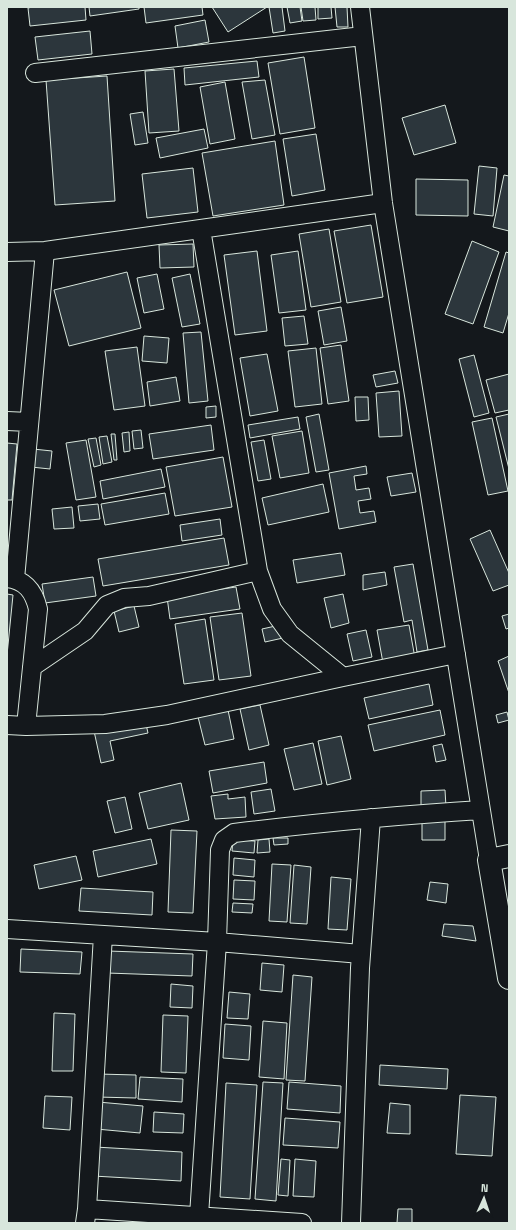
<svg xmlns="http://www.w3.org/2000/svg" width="516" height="1230" viewBox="0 0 516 1230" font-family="'Space Grotesk',sans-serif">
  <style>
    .building { fill: #2c363c; stroke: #d8e6dc }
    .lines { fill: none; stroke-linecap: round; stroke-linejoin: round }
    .street-casing { stroke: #d8e6dc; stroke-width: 20 }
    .secondary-casing { stroke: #d8e6dc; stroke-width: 24 }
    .street { stroke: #14181c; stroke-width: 18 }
    .secondary { stroke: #14181c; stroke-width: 22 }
  </style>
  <rect width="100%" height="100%" fill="#14181c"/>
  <path class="building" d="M33,7H85L86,20L30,26L28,8Z
    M89,7H139V9L90,16Z
    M144,7H202L203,15L146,23Z
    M212,7H267L228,32Z
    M269,7H282L285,31L273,33Z
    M287,7H300L302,21L290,23Z
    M301,7H315L316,20L303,21Z
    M318,7H331L332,18L318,19Z
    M335,7H347L348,27H337Z
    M205,20L209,42L178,48L175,26Z
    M90,31L92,54L38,60L35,37Z
    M304,57L315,128L280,134L268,63Z
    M257,61L259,77L185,85L184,68Z
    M174,69L179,131L149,133L145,71Z
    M107,76L115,201L55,205L46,80Z
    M265,80L275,135L252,139L242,82Z
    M225,82L235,139L210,144L200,87Z
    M445,105L456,143L414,155L402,118Z
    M143,112L148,143L135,145L130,114Z
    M204,129L208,148L160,158L156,138Z
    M316,134L325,190L292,196L283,139Z
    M275,141L284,205L213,216L202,153Z
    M479,166L497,168L493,216L474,214Z
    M193,168L198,212L147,218L142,174Z
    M504,175L509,176V231L493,227Z
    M416,179L468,180V216L416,215Z
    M371,225L383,297L347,303L334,231Z
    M329,229L341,302L311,307L299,234Z
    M472,241L499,252L473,324L445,314Z
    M193,244L194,267L160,268L159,245Z
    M257,251L267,331L235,335L224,255Z
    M298,251L306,310L279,313L271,255Z
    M506,252L509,253V313L503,333L484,327Z
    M127,272L141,328L69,346L54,290Z
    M157,274L164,309L144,313L137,278Z
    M190,274L200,324L182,327L172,278Z
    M341,307L347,341L324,345L318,311Z
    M304,316L308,344L285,346L282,318Z
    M201,332L208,401L189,403L183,333Z
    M144,336L169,338L167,363L142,361Z
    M341,345L349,401L328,404L320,348Z
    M137,347L145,406L114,410L105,351Z
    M316,348L322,404L295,407L288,351Z
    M267,354L278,411L250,416L240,358Z
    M474,355L489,413L474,417L459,359Z
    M395,371L398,383L376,387L373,375Z
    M509,374V410L495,413L486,380Z
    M176,377L180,401L150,406L147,382Z
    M399,391L402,436L379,437L376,393Z
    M355,397H368L369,420L356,421Z
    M216,406V417L206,418V407Z
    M319,414L329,470L316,472L306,417Z
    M509,414V469L496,417Z
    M298,417L300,429L250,438L248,425Z
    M492,418L508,491L488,495L472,422Z
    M211,425L214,450L153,459L149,434Z
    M141,430L143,448L134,449L132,431Z
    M302,431L309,473L280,478L272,436Z
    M129,432L130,451L124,452L122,433Z
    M111,434H115L117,460H114Z
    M107,436L112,462L103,464L99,437Z
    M96,438L101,465L94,467L88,439Z
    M86,440L96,497L76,500L66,443Z
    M264,440L271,479L258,481L251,442Z
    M7,443L17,444L12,500H7Z
    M33,449L52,451L50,469L31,467Z
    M223,457L232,507L175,516L166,467Z
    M366,466L367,474L354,476L356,490L369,488L371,499L358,501L360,513L374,511L376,522L339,529L329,473Z
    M161,469L165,487L103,499L100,481Z
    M412,473L416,492L391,496L387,477Z
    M323,484L329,512L268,525L262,498Z
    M165,493L169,514L105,525L101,504Z
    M98,504L100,519L80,521L78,506Z
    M72,507L74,528L54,529L52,509Z
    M220,519L222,535L182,541L180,525Z
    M490,530L509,573V585L493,591L470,539Z
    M224,538L229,565L103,586L98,559Z
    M341,553L345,575L297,583L293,560Z
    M413,564L428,650L417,652L412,620L404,622L394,567Z
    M385,572L387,585L363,590V575Z
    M93,577L96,596L45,603L42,584Z
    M236,587L240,609L170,619L167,597Z
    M7,594L13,595L7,655Z
    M343,594L349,623L331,628L324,598Z
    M134,606L139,627L119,632L114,611Z
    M242,613L251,676L219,680L210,617Z
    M509,614V628L506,629L502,616Z
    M205,619L214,680L184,684L175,624Z
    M280,625L283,638L265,642L262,629Z
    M409,625L415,658L383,663L377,630Z
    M366,630L372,657L353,661L347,634Z
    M509,656V693L498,661Z
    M429,684L433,705L369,719L364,698Z
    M260,705L269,745L249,750L240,709Z
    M228,710L234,739L205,745L198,717Z
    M440,710L445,735L374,751L368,725Z
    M507,712L509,720L498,723L496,715Z
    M145,720L148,733L110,741L114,760L101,763L94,731Z
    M341,736L351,779L327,785L318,741Z
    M313,743L322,784L294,790L284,749Z
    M442,744L446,760L436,762L433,746Z
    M264,762L267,783L213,793L209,771Z
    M181,783L189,820L148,829L139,793Z
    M271,789L275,811L254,814L251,792Z
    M445,790L446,807L421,808V791Z
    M228,794V799L245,797L246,817L215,819L211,796Z
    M125,797L132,829L115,833L107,801Z
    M422,821H445V840H422Z
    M171,830L197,831L193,913L168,912Z
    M273,838H288V844L274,845Z
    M151,839L157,864L98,877L93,851Z
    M269,839L270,852L257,853L258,840Z
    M233,840L255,841L254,853L232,851Z
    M76,856L82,880L39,889L34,865Z
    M234,858L255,860L254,877L233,875Z
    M272,864L291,865L287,922L269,921Z
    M294,865L311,867L307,924L290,923Z
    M331,877L351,879L347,930L328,929Z
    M234,880L255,881L254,900L233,899Z
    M430,882L448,884L446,903L427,900Z
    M81,888L153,892L152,915L79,911Z
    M233,903L253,904L252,913L232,912Z
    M444,924L473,926L476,941L442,936Z
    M21,949L82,952L80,974L20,972Z
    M108,951L193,954L192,976L107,973Z
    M262,963L284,965L282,992L260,990Z
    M293,975L312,977L305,1081L286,1080Z
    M171,984L193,986L192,1008L170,1007Z
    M229,992L250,994L248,1019L227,1018Z
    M54,1013L75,1014L73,1071H52Z
    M163,1015L188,1016L186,1073L161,1072Z
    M263,1021L287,1023L284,1079L259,1077Z
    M225,1024L251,1026L249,1060L223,1058Z
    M380,1065L448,1069L447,1089L379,1085Z
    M98,1074L136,1075V1098L97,1097Z
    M140,1077L183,1079L182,1102L138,1099Z
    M263,1082L283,1083L276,1201L255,1199Z
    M289,1082L341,1086L340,1113L287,1109Z
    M226,1083L257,1085L250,1199L220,1197Z
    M460,1095L496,1097L492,1156L456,1154Z
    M45,1096L72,1097L70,1130L43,1128Z
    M98,1102L143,1106L140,1133L96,1129Z
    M390,1103L410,1105V1134L387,1133Z
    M154,1112L184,1114L183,1133L153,1132Z
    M285,1118L340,1122L338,1148L283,1145Z
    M95,1147L182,1152L181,1181L93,1176Z
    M281,1159L290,1160L288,1196L278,1195Z
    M295,1159L316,1161L314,1197L293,1196Z
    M398,1209H412V1223H397Z"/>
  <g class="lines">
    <g class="street-casing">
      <path id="street" d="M360,7L383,203L489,860
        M35,73L363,36
        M201,229L258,571L272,609L290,634L343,677
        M7,252L45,251L383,203
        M7,421L29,422
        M7,578C26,580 34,592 38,609L26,726
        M15,579L45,251
        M32,667L85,631L107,605L124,598L149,596L258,571
        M7,725L26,726L105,724L167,715L343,677L456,654
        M7,929L217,942L361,954
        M87,1209L302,1223
        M199,1216L217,942L220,850L224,840L234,833C316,823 398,815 481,810
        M85,1223L87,1209L103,935
        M351,1223L360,968L371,818"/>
    </g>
    <g class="secondary-casing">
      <path id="secondary" d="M509,856L489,860L509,978"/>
    </g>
    <use href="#street" class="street"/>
    <use href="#secondary" class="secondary"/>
  </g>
  <rect width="516" height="1230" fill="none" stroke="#d8e6dc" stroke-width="16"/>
  <g transform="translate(484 1198) rotate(3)" stroke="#14181c" stroke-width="3" paint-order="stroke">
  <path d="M0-3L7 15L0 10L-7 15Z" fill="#d8e6dc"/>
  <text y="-6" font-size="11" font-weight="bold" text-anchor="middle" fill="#d8e6dc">N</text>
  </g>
</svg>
